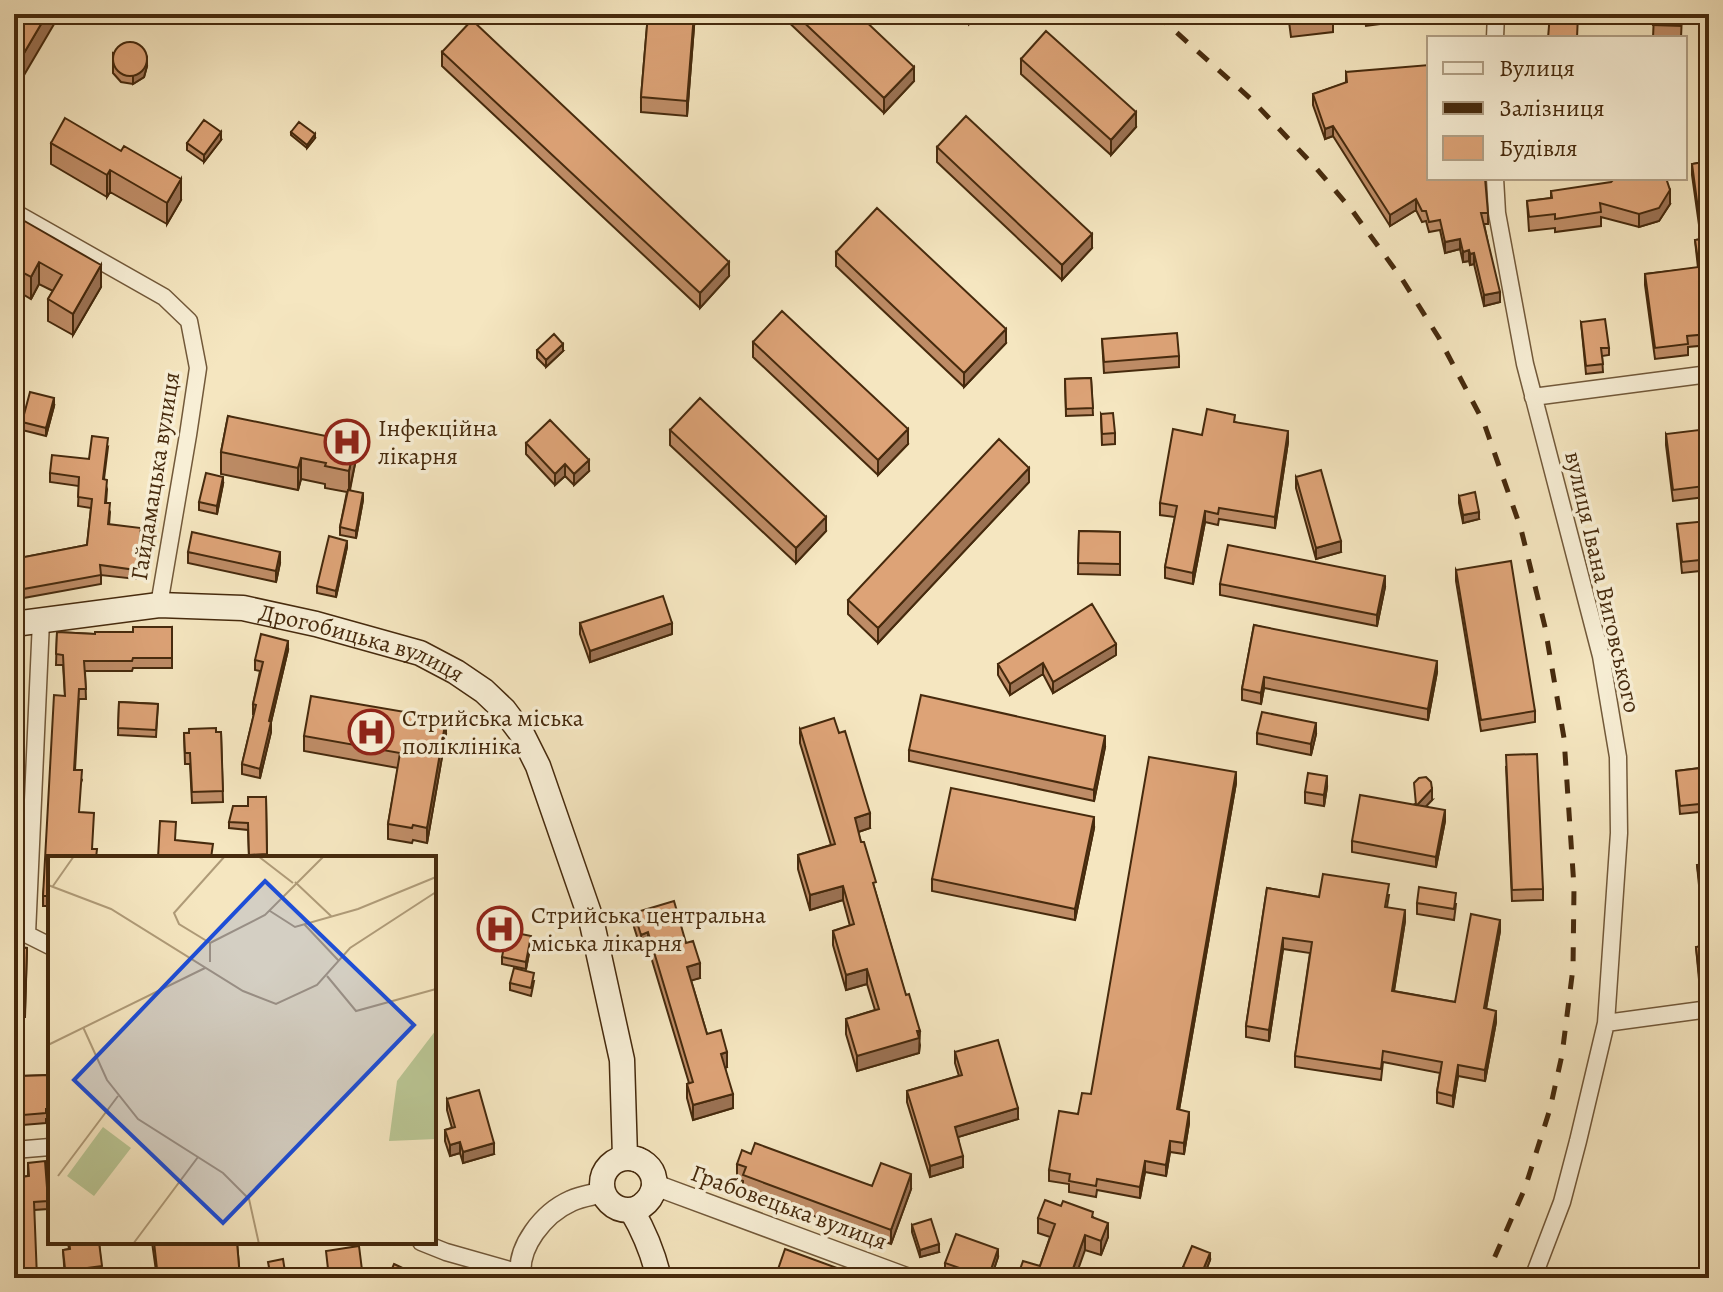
<svg xmlns="http://www.w3.org/2000/svg" width="1723" height="1292" viewBox="0 0 1723 1292" font-family="Alegreya,serif">
  <style>
    .lines { fill: none; stroke-linecap: round; stroke-linejoin: round }
    .minor-casing { stroke: #72593a; stroke-width: 19 }
    .tertiary-casing { stroke: #72593a; stroke-width: 23 }
    .secondary-casing { stroke: #462a0d; stroke-width: 27 }
    .minor { stroke: #f8efd6; stroke-width: 16 }
    .tertiary { stroke: #f8efd6; stroke-width: 20 }
    .secondary { stroke: #f8efd6; stroke-width: 24 }
    .rail { stroke: #462a0d; stroke-width: 5; stroke-dasharray: 14 14; stroke-linecap: butt }
    .wall { fill: #be8c66; stroke: #462a0d; stroke-width: 2 }
    .shaded-wall { fill: #9b7253; stroke: #462a0d; stroke-width: 2 }
    .building { fill: #dda377; stroke: #462a0d; stroke-width: 2 }
    .labels { text-anchor: middle; dominant-baseline: central; stroke-width: 7; stroke-linejoin: round; paint-order: stroke }
    .poi-label { font-size: 24px; fill: #462a0d; stroke: #f8efd6; text-anchor: start }
    .street-label { font-size: 24px; fill: #462a0d; stroke: #f8efd6 }
    .inset-road { fill: none; stroke: #af9b78; stroke-width: 2 }
    .view { fill: #1d4ed8; fill-opacity: 0.15; stroke: #1d4ed8; stroke-width: 4 }
    .inset-edge { fill: none; stroke: #462a0d; stroke-width: 4 }
  </style>
  <rect width="100%" height="100%" fill="#f5e6c0"/>
  <filter id="stains"><feTurbulence type="fractalNoise" baseFrequency=".0025" numOctaves="4"/><feColorMatrix values="0 0 0 0 .2 0 0 0 0 .09 0 0 0 0 .02 0 0 0 .5 -.17"/></filter>
  <radialGradient id="worn" r=".72"><stop offset=".6" stop-color="#630" stop-opacity="0"/><stop offset="1" stop-color="#630" stop-opacity=".3"/></radialGradient>
  <g class="lines">
    <g class="minor-casing">
      <path id="minor" d="M1495,38L1496,14
        M1495,178L1497,213L1525,364L1601,656L1618,757L1619,833L1606,1023L1578,1141L1562,1202L1533,1278
        M14,212L164,297L189,321L198,368L188,435L159,605
        M1533,397L1709,374
        M14,928L50,946
        M27,934L41,621
        M1606,1023L1709,1009
        M14,1150L50,1147
        M421,1242L446,1252L520,1273"/>
    </g>
    <g class="tertiary-casing">
      <path id="tertiary" d="M655,1185L906,1278
        M521,1278C516,1247 544,1213 571,1201C581,1196 593,1195 603,1192"/>
    </g>
    <g class="secondary-casing">
      <g id="secondary">
        <path id="s1" d="M14,624L159,605L243,608L316,624L420,653L456,672L484,691L504,710L522,734L538,766L591,919L622,1060L625,1157C661,1159 665,1197 632,1211C645,1233 653,1253 659,1278"/>
        <circle cx="628" cy="1184" r="26"/>
      </g>
    </g>
    <use href="#minor" class="minor"/>
    <use href="#tertiary" class="tertiary"/>
    <use href="#secondary" class="secondary"/>
    <path class="rail" d="M1156,14L1252,100L1316,168L1351,209L1402,279L1439,338L1484,423L1521,529L1545,627L1564,738L1574,887L1573,968L1562,1055L1550,1109L1525,1188L1493,1261L1483,1278"/>
  </g>
  <path class="wall" d="M648,14H695L687,116L641,112V97Z
    M780,14H858L914,81L884,113Z
    M957,14H978L969,24Z
    M1288,14H1333V32L1291,37Z
    M1364,14H1456L1366,26Z
    M1654,14H1682L1681,38H1653Z
    M442,52L729,276L700,308L442,66Z
    M113,53L147,66L144,77L133,84L121,82L113,73Z
    M1021,59L1136,127L1111,155L1021,74Z
    M1346,72L1488,213V224H1484L1500,302L1484,306L1474,264L1470,265L1469,261L1463,262L1460,249L1445,253L1440,230L1429,232L1426,221L1422,222L1416,210L1390,226L1333,136L1325,139L1313,105V94L1346,83Z
    M291,132L315,138L307,148L291,135Z
    M221,140L204,162L187,150V143Z
    M51,143L181,200L167,224L110,192L107,197L51,164Z
    M937,147L1092,248L1062,280L937,162Z
    M1709,161V345L1688,347V355L1655,359L1645,285V274L1698,268L1695,240L1701,239L1692,175V164Z
    M1551,191L1670,204L1659,221L1639,227L1601,217V226L1555,232V228L1529,231L1527,201L1551,198Z
    M14,215L101,287L73,335L48,321V299L53,291L39,284L31,299L14,289Z
    M836,252L1006,343L964,387L836,266Z
    M1581,322L1609,348V355L1602,356L1603,372L1586,374Z
    M1102,339L1179,356V367L1104,373Z
    M753,342L908,444L878,475L753,357Z
    M537,350L563,351L546,367L537,358Z
    M1091,378L1093,415L1066,416L1065,379Z
    M54,406L46,436L22,430V422Z
    M1101,414L1115,433V444L1102,445Z
    M228,416L355,464L350,490L363,500L356,538L340,535V527L347,492L325,488V484L301,479L298,490L221,474V452Z
    M1235,422L1288,442L1275,528L1219,519L1218,525L1205,522L1193,584L1165,578V567L1175,517L1160,515V503L1202,435Z
    M670,430L826,531L796,563L670,445Z
    M1666,434L1705,486V497L1673,501L1666,445Z
    M526,443L589,471L574,485L565,476L555,485L526,454Z
    M108,447L104,479L107,489L106,503L110,512L109,525L141,538L136,579L101,575V584L18,599L14,576V559L87,545L91,508L78,506L79,486L50,482V473L89,459Z
    M1296,477L1341,552L1316,559L1296,488Z
    M1029,482L878,643L848,614V600Z
    M223,484L217,514L199,510V502Z
    M1459,496L1479,519L1463,523L1459,503Z
    M1677,524L1709,532V570L1682,573Z
    M1079,531L1120,532V575L1078,574Z
    M347,547L336,597L317,593V586Z
    M188,552L280,563L276,582L188,563Z
    M1456,570L1535,711V722L1481,731L1456,581Z
    M1220,584L1385,587L1377,626L1220,595Z
    M580,623L672,634L590,662L580,634Z
    M1254,625L1437,672L1428,720L1264,688L1261,704L1242,700V689Z
    M172,627V668H133L132,671H85L86,699H79L75,770L82,780L50,858V916L48,915L47,906H43V896L65,696L63,665H56L57,632L95,634L133,632Z
    M14,641L24,642L21,706H17L14,727Z
    M288,650L271,722V732L260,778L242,774V764L254,714H253V704L260,671L255,670V660Z
    M1116,655L1053,693L1043,674L1010,695L998,675V664Z
    M119,702L158,704L156,737L118,735Z
    M800,729L870,828L858,832L920,1045L919,1053L857,1071L846,1034V1019L875,1010L867,984L846,990L833,945V931L850,926L843,900L810,910L798,869V855L831,845L800,743Z
    M221,732L223,802L192,803L190,764H185L184,733Z
    M1257,733L1316,734L1311,755L1257,744Z
    M446,734L427,843L413,840L412,843L388,839V824L398,768L304,751V736Z
    M1105,747L1094,801L909,761V750Z
    M1506,766L1543,889V900L1512,901Z
    M1709,767V811L1680,814L1676,771Z
    M1236,783L1179,1110L1189,1123L1184,1154L1170,1152L1166,1176L1145,1172L1140,1198L1097,1190L1096,1197L1069,1192V1184L1049,1181V1170L1078,1114L1091,1094Z
    M1327,787L1324,806L1305,803V792Z
    M266,797L267,858H249L248,830L229,828V822L248,806Z
    M1432,800L1426,806L1445,821L1436,867L1352,852V841L1415,804Z
    M1094,828L1075,920L932,891V879Z
    M1709,863V894L1700,895L1697,865Z
    M1267,888L1319,897L1389,895L1387,907L1405,921L1394,991L1455,1002L1500,931L1486,1009L1496,1022L1485,1081L1458,1076L1453,1107L1437,1103V1092L1440,1073L1383,1062L1381,1080L1295,1067V1056L1310,953L1283,949L1269,1041L1246,1037V1026Z
    M1417,903L1456,904L1454,920L1417,914Z
    M634,913L686,943L700,978L691,980L707,1034L727,1067L725,1068L733,1108L693,1120L687,1098V1084L689,1083L648,947L641,949L634,927Z
    M531,943L526,969L502,964V957Z
    M1709,945V989L1700,990L1696,947Z
    M14,947L27,948L25,1017H17L14,986Z
    M534,981L531,996L510,990V983Z
    M955,1052L1018,1119L958,1137L963,1167L930,1177L907,1102V1091L959,1076L955,1063Z
    M50,1075V1119H46V1123L23,1125L20,1076Z
    M447,1099L494,1154L463,1163L460,1153L450,1156L445,1141V1130L452,1128L447,1110Z
    M751,1154L872,1186L911,1189L891,1244L743,1190V1181L737,1179V1164Z
    M28,1163L48,1201V1209L34,1210L18,1254L20,1221L19,1204H14V1178L28,1176Z
    M1093,1217L1108,1237L1101,1255L1085,1250L1040,1266L1050,1237L1038,1233V1218Z
    M912,1225L939,1252L920,1257L912,1232Z
    M68,1242H99L102,1275L65,1278L63,1250L69,1249Z
    M152,1242H237L240,1278H157Z
    M292,1242H317V1244Z
    M998,1257L991,1278H966L945,1270V1263Z
    M1210,1260L1203,1278H1190L1183,1275V1267Z"/>
  <path class="shaded-wall" d="M47,14H60L14,92V70Z
    M694,14H695L687,116V101Z
    M969,14H978L969,24Z
    M147,58V66L144,77L133,84V76Z
    M914,67V81L884,113V98Z
    M1136,112V127L1111,155V140Z
    M1333,126V136L1325,139V129Z
    M221,132V140L204,162V155Z
    M315,134V138L307,148V145Z
    M110,170V192L107,197V175Z
    M181,179V200L167,224V203Z
    M1670,190V204L1659,221L1639,227V214Z
    M1416,199V210L1390,226V215Z
    M1092,234V248L1062,280V265Z
    M1460,239V249L1445,253V242Z
    M1469,250V261L1463,262V252Z
    M1474,253V264L1470,265V254Z
    M39,262V284L31,299V277Z
    M729,262V276L700,308V293Z
    M101,265V287L73,335V314Z
    M1500,292V302L1484,306V295Z
    M1006,329V343L964,387V373Z
    M563,344V351L546,367V360Z
    M54,398V406L46,436V428Z
    M908,429V444L878,475V460Z
    M1288,431V442L1275,528V517Z
    M355,442V464L349,492V471Z
    M301,458V479L298,490V468Z
    M589,460V471L574,485V474Z
    M565,464V476L555,485V474Z
    M1029,468V482L878,643V628Z
    M223,477V484L217,514V506Z
    M363,493V500L356,538V531Z
    M1205,511V522L1193,584V573Z
    M1479,512V519L1463,523V515Z
    M826,517V531L796,563V548Z
    M141,528V538L136,579V570Z
    M347,541V547L336,597V591Z
    M1341,541V552L1316,559V548Z
    M280,552V563L276,582V571Z
    M1385,576V587L1377,626V615Z
    M672,623V634L590,662V651Z
    M288,641V650L271,722V732L260,778V769L269,721Z
    M1116,644V655L1053,693V682Z
    M1437,661V672L1428,720V709Z
    M1043,663V674L1010,695V684Z
    M1264,677V688L1261,704V693Z
    M446,719V734L427,843V828Z
    M1316,723V734L1311,755V744Z
    M1105,736V747L1094,801V790Z
    M1236,772V783L1177,1121V1109Z
    M1327,776V787L1324,806V795Z
    M1432,789V800L1417,816V805Z
    M1445,810V821L1436,867V857Z
    M870,813V828L855,833V818Z
    M1094,817V828L1075,920V909Z
    M843,886V900L810,910V895Z
    M1405,910V921L1392,1002V991Z
    M1500,920V931L1484,1019V1008Z
    M648,932V947L641,949V935Z
    M531,936V943L526,969V962Z
    M1283,938V949L1269,1041V1030Z
    M700,963V978L687,982V967Z
    M867,969V984L846,990V975Z
    M1496,1011V1022L1485,1081V1070Z
    M920,1031L919,1053L857,1071V1056Z
    M727,1052V1067L721,1069V1054Z
    M1458,1065V1076L1453,1107V1096Z
    M733,1094V1108L693,1120V1105Z
    M1018,1108V1119L955,1138V1127Z
    M1189,1112V1123L1184,1154V1143Z
    M1170,1141V1152L1166,1176V1165Z
    M460,1142V1153L450,1156V1145Z
    M494,1143V1154L463,1163V1152Z
    M963,1156V1167L930,1177V1166Z
    M1145,1161V1172L1140,1198V1187Z
    M911,1174V1189L891,1244V1230Z
    M1108,1223V1237L1101,1255V1241Z
    M1085,1235V1250L1075,1278H1070Z
    M939,1244V1252L920,1257V1250Z
    M998,1249V1257L991,1278H988Z
    M1210,1253V1260L1203,1278H1201V1275Z"/>
  <path class="building" d="M14,14H47L14,70Z
    M648,14H694L687,101L641,97Z
    M795,14H858L914,67L884,98Z
    M1290,14H1333V17L1291,22Z
    M1550,14H1578L1577,38H1548Z
    M1654,14H1681V26L1653,25Z
    M472,20L729,262L700,293L442,52Z
    M1046,31L1136,112L1111,140L1021,59Z
    M113 59a17 17 0 1 1 34 0a17 17 0 1 1-34 0Z
    M1429,65V178H1485L1488,213H1481L1500,292L1484,295L1474,253L1470,254L1469,250L1463,252L1460,239L1445,242L1440,220L1429,222L1426,211H1422L1416,199L1390,215L1333,126L1325,129L1313,94L1347,82L1346,72Z
    M966,116L1092,234L1062,265L937,147Z
    M65,118L121,151L124,146L181,179L167,203L110,170L107,175L51,143Z
    M204,120L221,132L204,155L187,143Z
    M299,122L315,134L307,145L291,132Z
    M1709,161V334L1687,336L1688,344L1655,348L1645,274L1699,267L1695,240L1702,239L1692,164Z
    M1615,178H1666L1670,190L1659,208L1639,214L1600,203L1601,212L1555,219V214L1529,217L1527,201L1552,198L1551,191L1611,182Z
    M877,208L1006,329L964,373L836,252Z
    M14,215L101,265L73,314L48,299L62,275L39,262L31,277L14,268Z
    M782,311L908,429L878,460L753,342Z
    M1605,319L1609,348H1601L1603,364L1586,366L1581,322Z
    M1177,333L1179,356L1104,362L1102,339Z
    M554,334L563,344L546,360L537,350Z
    M1091,378L1093,408L1066,409L1065,379Z
    M30,392L54,398L46,428L22,422Z
    M700,398L826,517L796,548L670,430Z
    M1207,409L1235,415L1234,422L1288,431L1275,517L1219,508L1218,514L1205,511L1193,573L1165,567L1177,506L1160,503L1173,429L1202,435Z
    M1113,413L1115,433L1102,434L1101,414Z
    M228,416L355,442L349,471L325,466L326,463L301,458L298,468L221,452Z
    M550,420L589,460L574,474L565,464L555,474L526,443Z
    M1699,430L1705,486L1673,490L1666,434Z
    M92,436L108,438L103,479L107,480L105,503H110L108,524L141,528L136,570L100,565L101,575L18,590L14,567V559L87,545L92,499L78,497L79,477L50,473L52,455L89,459Z
    M999,439L1029,468L878,628L848,600Z
    M1321,470L1341,541L1316,548L1296,477Z
    M206,473L223,477L217,506L199,502Z
    M348,490L363,493L356,531L340,527Z
    M1475,492L1479,512L1463,515L1459,496Z
    M1708,521L1709,559L1682,562L1677,524Z
    M1079,531L1120,532V564L1078,563Z
    M192,532L280,552L276,571L188,552Z
    M329,536L347,541L336,591L317,586Z
    M1228,545L1385,576L1377,615L1220,584Z
    M1511,561L1535,711L1481,720L1456,570Z
    M663,596L672,623L590,651L580,623Z
    M1092,604L1116,644L1053,682L1043,663L1010,684L998,664Z
    M1254,625L1437,661L1428,709L1264,677L1261,693L1242,689Z
    M133,627H172V658H133L132,661H84L86,689H79L74,770H82L79,812L94,813L92,849H97L96,858H50V906L48,905L47,896H43L54,695L65,696L63,655L56,654L57,632L95,634V632H133Z
    M261,634L288,641L269,721L271,722L260,769L242,764L256,705L253,704L263,662L255,660Z
    M14,641L24,642L21,697H14Z
    M921,695L1105,736L1094,790L909,750Z
    M311,696L446,719L427,828L413,825L412,828L388,824L400,753L304,736Z
    M14,700L17,701L14,720Z
    M119,702L158,704L156,730L118,728Z
    M1262,712L1316,723L1311,744L1257,733Z
    M834,718L839,733L845,731L870,813L855,818L861,842H864L876,882L873,883L906,995L909,994L920,1031H917L919,1038L857,1056L846,1019L879,1009L867,969L846,975L833,931L854,924L843,886L810,895L798,855L835,844L800,729Z
    M216,728V732H221L223,791L192,792L190,753H185L184,733H189V729Z
    M1537,754L1543,889L1512,890L1506,755Z
    M1149,757L1236,772L1177,1109L1189,1112L1184,1143L1170,1141L1166,1165L1145,1161L1140,1187L1097,1179L1096,1186L1069,1181L1070,1174L1049,1170L1059,1111L1078,1114L1082,1093L1091,1094Z
    M1709,767V803L1680,806L1676,771Z
    M1308,773L1327,776L1324,795L1305,792Z
    M1426,777L1431,782L1432,789L1417,805L1445,810L1436,857L1352,841L1360,795L1416,805L1414,783L1419,778Z
    M14,779H17L15,817H14Z
    M951,788L1094,817L1075,909L932,879Z
    M248,797H266L267,854L249,855L248,823L229,822L233,806H248Z
    M160,821L176,822L175,840L213,844L211,858H158Z
    M1709,863V886L1700,887L1697,865Z
    M1323,874L1389,884L1385,907L1405,910L1392,991L1455,1002L1471,914L1500,920L1484,1008L1496,1011L1485,1070L1458,1065L1453,1096L1437,1092L1442,1062L1383,1051L1381,1069L1295,1056L1312,942L1283,938L1269,1030L1246,1026L1267,888L1319,897Z
    M1419,887L1456,893L1454,909L1417,903Z
    M674,901L686,943L693,941L700,963L687,967L707,1034L721,1030L727,1052L721,1054L733,1094L693,1105L687,1084L693,1082L648,932L641,935L634,913Z
    M507,931L531,936L526,962L502,957Z
    M1709,945V982L1700,983L1696,947Z
    M14,947L27,948L25,1010H17L14,980Z
    M514,968L534,973L531,988L510,983Z
    M998,1040L1018,1108L955,1127L963,1156L930,1166L907,1091L962,1075L955,1052Z
    M50,1075V1109H46V1113L23,1115L20,1076Z
    M479,1090L494,1143L463,1152L460,1142L450,1145L445,1130L455,1127L447,1099Z
    M755,1143L872,1186L881,1163L911,1174L891,1230L743,1175L746,1167L737,1164L742,1150L751,1154Z
    M45,1161L48,1201L34,1202L37,1278H14V1254H18L17,1221H21L19,1196H14V1178L29,1176L28,1163Z
    M1045,1200L1061,1206L1063,1201L1093,1212L1092,1217L1108,1223L1101,1241L1085,1235L1070,1277L1072,1278H1017L1023,1261L1040,1266L1055,1224L1038,1218Z
    M931,1219L939,1244L920,1250L912,1225Z
    M956,1234L998,1249L988,1278L945,1263Z
    M69,1242H99L102,1266L79,1269L80,1278H66L63,1250L70,1249Z
    M154,1242H237L240,1278H222V1271L185,1274L186,1278H158Z
    M359,1246L363,1278H329L326,1251Z
    M1192,1246L1210,1253L1201,1275L1183,1267Z
    M785,1249L856,1275L854,1278H775Z
    M283,1259L286,1278H271L268,1262Z
    M394,1264L411,1272L408,1278H388Z"/>
  <defs>
    <g id="hospital-ring" transform="scale(2.3)"><circle r="9.5" fill="#f8efd6" stroke="#8f2418" stroke-width="1.5"/><path d="M-5-5h3v3.5h4V-5h3V5h-3V1.5h-4V5h-3Z" fill="#8f2418"/></g>
  </defs>
  <g fill-rule="evenodd">
    <use href="#hospital-ring" x="347" y="442"/>
    <use href="#hospital-ring" x="371" y="732"/>
    <use href="#hospital-ring" x="500" y="929"/>
  </g>
  <g class="labels">
    <g class="poi-label">
      <text x="378" y="428">Інфекційна<tspan x="378" dy="28">лікарня</tspan></text>
      <text x="402" y="718">Стрийська міська<tspan x="402" dy="28">поліклініка</tspan></text>
      <text x="531" y="915">Стрийська центральна<tspan x="531" dy="28">міська лікарня</tspan></text>
    </g>
    <g class="street-label">
      <text transform="translate(155 476) rotate(-81)">Гайдамацька вулиця</text>
      <text transform="translate(1603 582) rotate(77)">вулиця Івана Виговського</text>
      <text stroke="none"><textPath href="#s1" startOffset="354">Дрогобицька вулиця</textPath></text>
      <text transform="translate(789 1207) rotate(20)">Грабовецька вулиця</text>
    </g>
  </g>
  <g transform="translate(48 856)">
    <rect width="388" height="388" fill="#f5e6c0"/>
    <path d="M388,174V283L341,285L349,225ZM55,271L83,292L46,340L19,320Z" fill="#bac694"/>
    <path class="inset-road" d="M210,0L245,27M247,26L283,60M0,29L63,53L195,135L228,148L269,129L302,92L388,36M5,30L26,0M222,55L247,71L310,53L388,21M256,68L290,104M162,87L217,59L276,0M162,106V87L131,68L126,57L177,0M279,120L308,155L388,133M35,171L59,224L90,263L175,317L201,343L211,388M0,189L157,112M10,320L70,240M85,388L150,301"/>
    <path class="view" d="M217,25L366,169L175,367L26,224Z"/>
    <rect width="388" height="388" class="inset-edge"/>
  </g>
  <rect width="1723" height="1292" fill="none" stroke="#f5e6c0" stroke-width="48"/>
  <rect x="16" y="16" width="1691" height="1260" fill="none" stroke="#462a0d" stroke-width="4"/>
  <rect x="24" y="24" width="1675" height="1244" fill="none" stroke="#462a0d" stroke-width="2"/>
  <rect x="1427" y="36" width="260" height="144" fill="#f8efd6" stroke="#b1a086" stroke-width="2"/>
  <rect x="1443" y="62" width="40" height="12" fill="#f8efd6" stroke="#b1a086" stroke-width="2"/>
  <text x="1499" y="76" font-size="24" fill="#462a0d">Вулиця</text>
  <rect x="1443" y="102" width="40" height="12" fill="#462a0d" stroke="#b1a086" stroke-width="2"/>
  <text x="1499" y="116" font-size="24" fill="#462a0d">Залізниця</text>
  <rect x="1443" y="136" width="40" height="24" fill="#dda377" stroke="#b1a086" stroke-width="2"/>
  <text x="1499" y="156" font-size="24" fill="#462a0d">Будівля</text>
  <rect width="100%" height="100%" filter="url(#stains)"/>
  <rect width="100%" height="100%" fill="url(#worn)"/>
</svg>
